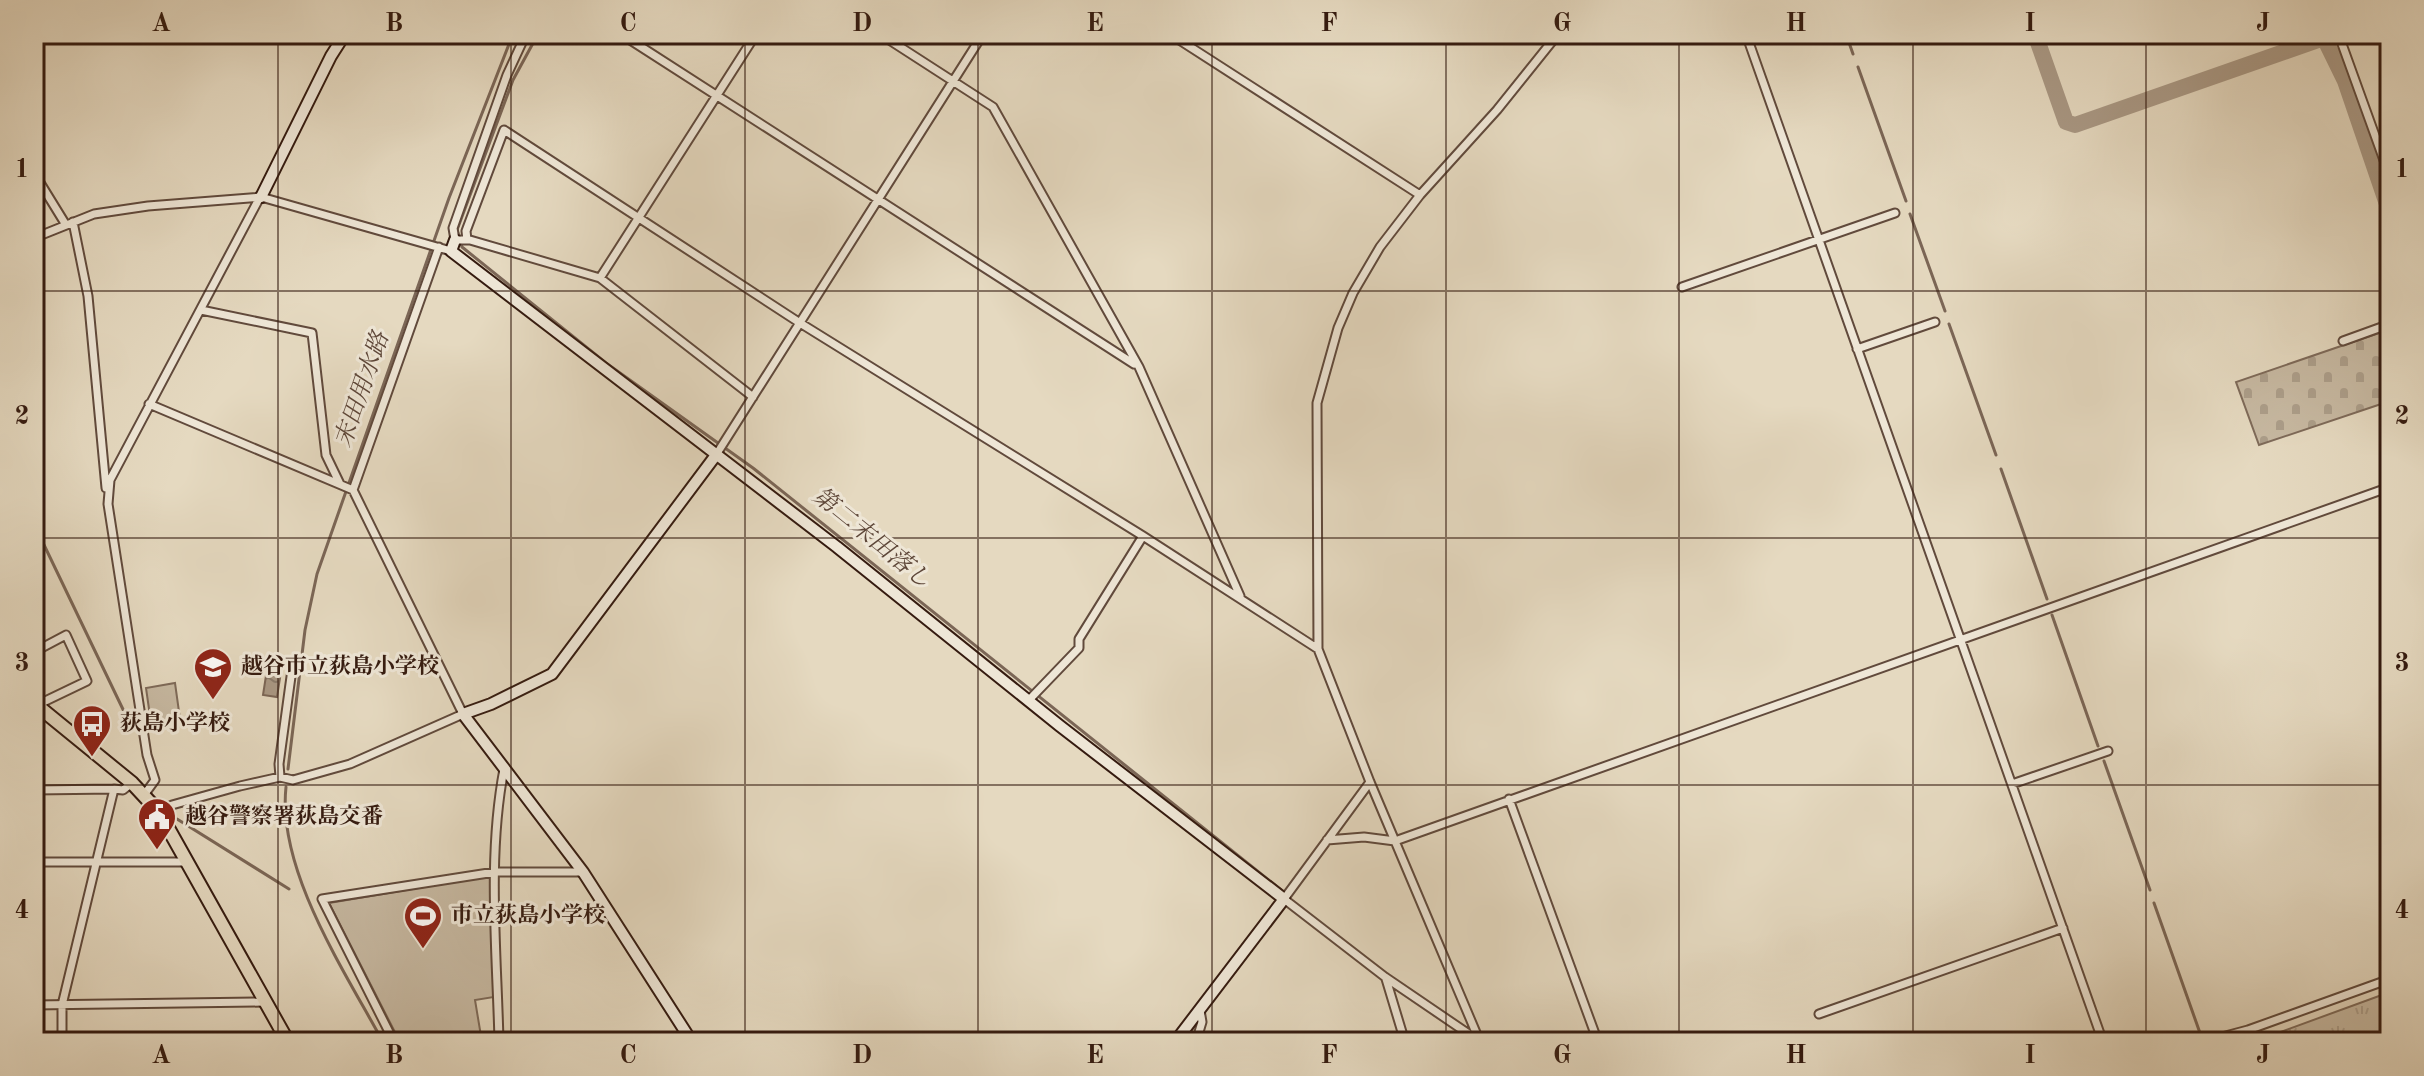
<svg xmlns="http://www.w3.org/2000/svg" width="2424" height="1076" viewBox="0 0 2424 1076" font-family="'Old Standard TT','Noto Serif JP',serif">
  <style>
    .grass { fill: url(#grass-tufts); stroke: #7e6a59; stroke-width: 2 }
    .cemetery { fill: url(#cemetery-stones); stroke: #7e6a59; stroke-width: 2 }
    .garden { fill: #c7b9a2; stroke: #7e6a59; stroke-width: 2 }
    .water { fill: url(#water-ripples); stroke: #7b6656; stroke-width: 2 }
    .lines { fill: none; stroke-linecap: round; stroke-linejoin: round }
    .stream { stroke: #7b6656; stroke-width: 3 }
    .river { stroke: #a99884; stroke-width: 16 }
    .street-casing { stroke: #614a3c; stroke-width: 11 }
    .secondary-casing { stroke: #351b10; stroke-width: 14 }
    .primary-casing { stroke: #351b10; stroke-width: 16 }
    .street { stroke: #eee6d6; stroke-width: 7 }
    .secondary { stroke: #eee6d6; stroke-width: 10 }
    .primary { stroke: #e5d9c0; stroke-width: 12 }
    .grid { fill: none; stroke: #351b10; stroke-width: 2; stroke-opacity: 0.55 }
    .labels { text-anchor: middle; dominant-baseline: central; stroke-width: 6; stroke-linejoin: round; paint-order: stroke }
    .poi-label { font-size: 22px; font-weight: bold; fill: #351b10; stroke: #eee6d6; text-anchor: start }
    .water-label { font-size: 24px; font-style: italic; fill: #5e4739; stroke: #eee6d6 }
    .neatline { fill: none; stroke: #351b10; stroke-width: 3 }
    .grid-label { font-size: 26px; text-anchor: middle; font-weight: bold; fill: #351b10 }
  </style>
  <defs>
    <pattern id="grass-tufts" width="24" height="20" patternUnits="userSpaceOnUse" patternTransform="scale(2)"><rect width="24" height="20" fill="#c7b9a2"/><path d="M3 7l-1-3M5 7V3M7 7l1-3M15 17l-1-3M17 17v-4M19 17l1-3" fill="none" stroke="#ac9e8a"/></pattern>
    <pattern id="cemetery-stones" width="16" height="16" patternUnits="userSpaceOnUse" patternTransform="scale(2)"><rect width="16" height="16" fill="#c7b9a2"/><path d="M2 7V4a2 2 0 0 1 4 0v3zM10 15v-3a2 2 0 0 1 4 0v3z" fill="#ac9e8a"/></pattern>
    <pattern id="water-ripples" width="26" height="14" patternUnits="userSpaceOnUse" patternTransform="scale(2)"><rect width="26" height="14" fill="#a99884"/><path d="M2 4q2-2 4 0t4 0M15 11q2-2 4 0t4 0" fill="none" stroke="#8a7b6b"/></pattern>
  </defs>
  <rect width="100%" height="100%" fill="#e5d9c0"/>
  <filter id="stains"><feTurbulence type="fractalNoise" baseFrequency=".0025" numOctaves="4"/><feColorMatrix values="0 0 0 0 .2 0 0 0 0 .09 0 0 0 0 .02 0 0 0 .5 -.17"/></filter>
  <radialGradient id="worn" r=".72"><stop offset=".6" stop-color="#630" stop-opacity="0"/><stop offset="1" stop-color="#630" stop-opacity=".3"/></radialGradient>
  <path class="grass" d="M2390,992V1042H2253Z"/>
  <path class="cemetery" d="M2382,332L2384,335L2387,334L2390,342V366L2387,368L2390,376L2386,379L2390,401L2259,445L2236,382Z"/>
  <path class="garden" d="M175,683L181,726L152,730L146,688Z
    M490,876L494,997L475,1000L482,1042H400L329,903Z"/>
  <path class="water" d="M268,663L282,665L277,697L263,695Z"/>
  <g class="lines">
    <path class="stream" d="M538,34L513,80L457,230L462,247L606,363L753,468L1290,897L1230,978
      M1846,34L1853,54
      M1858,67L1906,201
      M1910,214L1945,311
      M1949,324L1996,455
      M2001,469L2047,599
      M34,524L130,724
      M2052,615L2098,746
      M2104,761L2150,890
      M288,769L305,630L317,574L449,198L513,34
      M286,787C277,870 344,970 383,1042
      M177,819L289,889
      M2154,903L2200,1033
      M1182,1042L1199,1020"/>
    <path class="river" d="M2035,34L2066,122L2075,125L2324,38L2345,81L2390,213"/>
    <g class="street-casing">
      <path id="street" d="M526,34L507,75L453,228L455,240H470L600,278L753,397
        M621,34L1134,364
        M880,34L993,107L1139,367L1240,596
        M1170,34L1420,195
        M1746,34L2103,1042
        M2348,34L2342,44L2390,177
        M34,173L66,225
        M73,222L88,296L106,488
        M34,238L94,214L148,206L261,197L451,251
        M467,240L466,231L504,130L800,323L1143,536L1318,649
        M600,278L756,34
        M1682,287L1895,213
        M201,310L312,333L326,455L340,484
        M2343,341L2390,324
        M1857,349L1935,322
        M149,404L353,490L463,714L350,764L293,780L280,777L240,786L172,805L159,812
        M716,455L983,34
        M353,490L439,247
        M34,652L66,635L87,681L37,705
        M1029,700L1079,648V639L1143,536
        M280,777L279,764L293,662
        M1370,782L1284,899L1385,977L1479,1041
        M2012,784L2108,751
        M34,790L114,789
        M144,795L155,780L147,755L108,504L110,480L260,197
        M1509,799L1598,1042
        M1327,840L1364,837L1395,841L2390,487
        M34,862H187
        M1386,979L1405,1042
        M34,1005L265,1002
        M1819,1014L2063,928
        M62,1042V1005L114,789L123,790L132,783
        M394,1042L322,899L495,872H583
        M499,1042C497,952 487,858 504,769
        M1196,1042L1202,1022L1200,1010
        M1480,1042L1370,782L1318,649L1317,403L1338,328L1353,293L1380,247L1420,195L1497,110L1558,34
        M2203,1042L2248,1030L2390,979"/>
    </g>
    <g class="secondary-casing">
      <path id="secondary" d="M261,197L331,56L345,34
        M455,240L451,251L837,547L1060,726L1284,899L1175,1042
        M692,1042L583,872L463,714L491,704L552,674L716,455"/>
    </g>
    <g class="primary-casing">
      <path id="primary" d="M34,703L132,783L159,812L288,1042"/>
    </g>
    <use href="#street" class="street"/>
    <use href="#secondary" class="secondary"/>
    <use href="#primary" class="primary"/>
  </g>
  <path class="grid" d="M278,34V1042M511,34V1042M745,34V1042M978,34V1042M1212,34V1042M1446,34V1042M1679,34V1042M1913,34V1042M2146,34V1042M34,291H2390M34,538H2390M34,785H2390"/>
  <defs>
    <g id="school-pin" transform="scale(2)"><path d="M0 17L-7.5 6A9.5 9.5 0 1 1 7.5 6Z" fill="#8f2418" stroke="#eee6d6"/><path d="M0-5L7-2L0 1L-7-2ZM-4 1L0 2.5L4 1V4Q0 6-4 4Z" fill="#fff"/></g>
    <g id="bus-pin" transform="scale(2)"><path d="M0 17L-7.5 6A9.5 9.5 0 1 1 7.5 6Z" fill="#8f2418" stroke="#eee6d6"/><path d="M-5-6H5V4H4V6H2V4H-2V6H-4V4H-5ZM-3.5-4V0h7V-4ZM-3.5 1.2v1.5H-2V1.2ZM2 1.2v1.5H3.5V1.2Z" fill="#fff"/></g>
    <g id="civic-pin" transform="scale(2)"><path d="M0 17L-7.5 6A9.5 9.5 0 1 1 7.5 6Z" fill="#8f2418" stroke="#eee6d6"/><path d="M-.6-6.5H3V-4.5H.6V-3L4-1V1h2V6H-6V1h2V-1L-.6-3ZM-1.2 2.5V6h2.4V2.5Z" fill="#fff"/></g>
    <g id="stadium-pin" transform="scale(2)"><path d="M0 17L-7.5 6A9.5 9.5 0 1 1 7.5 6Z" fill="#8f2418" stroke="#eee6d6"/><path d="M0-5a6.5 5 0 1 0 0 10a6.5 5 0 1 0 0-10ZM-3.5-1.8h7v3.6h-7Z" fill="#fff"/></g>
  </defs>
  <g fill-rule="evenodd">
    <use href="#school-pin" x="213" y="667"/>
    <use href="#bus-pin" x="92" y="724"/>
    <use href="#civic-pin" x="157" y="817"/>
    <use href="#stadium-pin" x="423" y="916"/>
  </g>
  <g class="labels">
    <g class="poi-label">
      <text x="241" y="667">越谷市立荻島小学校</text>
      <text x="120" y="724">荻島小学校</text>
      <text x="185" y="817">越谷警察署荻島交番</text>
      <text x="451" y="916">市立荻島小学校</text>
    </g>
    <g class="water-label">
      <text transform="translate(363 390) rotate(-71)">末田用水路</text>
      <text transform="translate(871 539) rotate(39)">第二末田落し</text>
    </g>
  </g>
  <rect width="2424" height="1076" fill="none" stroke="#e5d9c0" stroke-width="88"/>
  <rect x="44" y="44" width="2336" height="988" class="neatline"/>
  <g class="grid-label">
    <text x="161" y="31">A</text>
    <text x="394" y="31">B</text>
    <text x="628" y="31">C</text>
    <text x="862" y="31">D</text>
    <text x="1095" y="31">E</text>
    <text x="1329" y="31">F</text>
    <text x="1562" y="31">G</text>
    <text x="1796" y="31">H</text>
    <text x="2030" y="31">I</text>
    <text x="2263" y="31">J</text>
    <text x="22" y="177">1</text>
    <text x="2402" y="177">1</text>
    <text x="22" y="424">2</text>
    <text x="2402" y="424">2</text>
    <text x="22" y="671">3</text>
    <text x="2402" y="671">3</text>
    <text x="22" y="918">4</text>
    <text x="2402" y="918">4</text>
    <text x="161" y="1063">A</text>
    <text x="394" y="1063">B</text>
    <text x="628" y="1063">C</text>
    <text x="862" y="1063">D</text>
    <text x="1095" y="1063">E</text>
    <text x="1329" y="1063">F</text>
    <text x="1562" y="1063">G</text>
    <text x="1796" y="1063">H</text>
    <text x="2030" y="1063">I</text>
    <text x="2263" y="1063">J</text>
  </g>
  <rect width="100%" height="100%" filter="url(#stains)"/>
  <rect width="100%" height="100%" fill="url(#worn)"/>
</svg>
